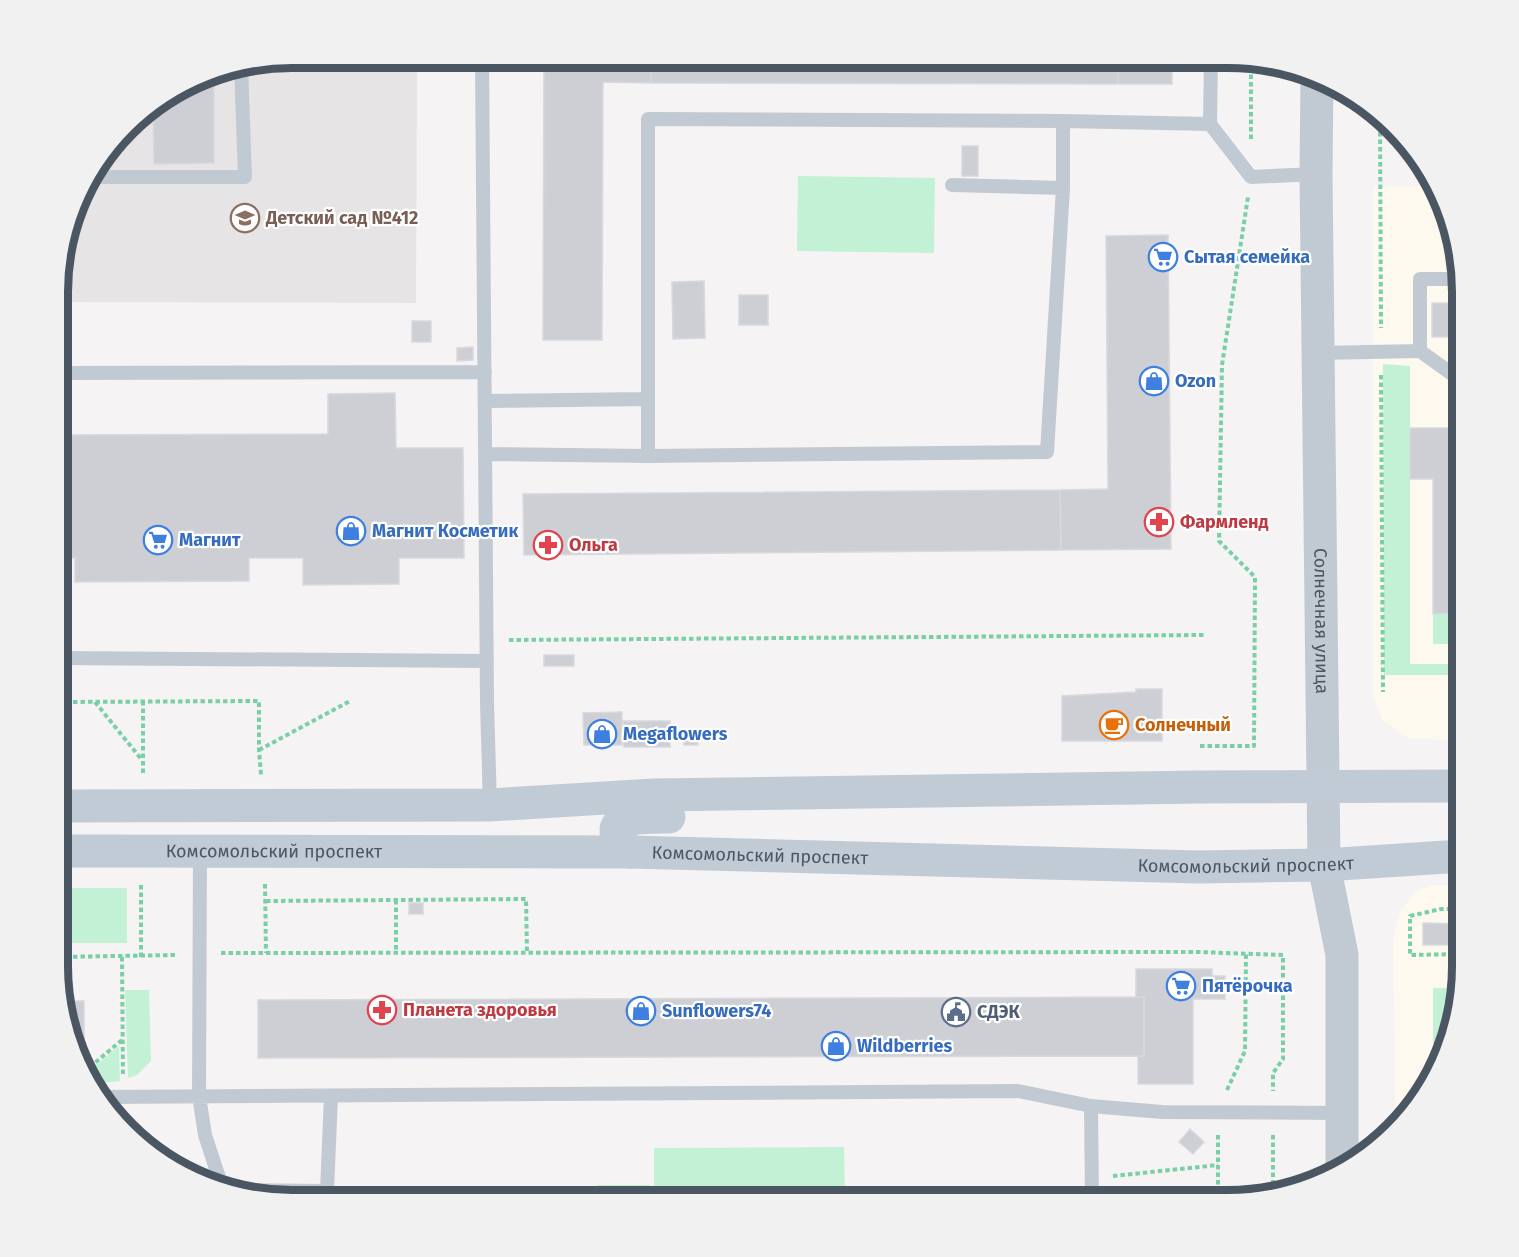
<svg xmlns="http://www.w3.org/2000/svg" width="1519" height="1257" viewBox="0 0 1519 1257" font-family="'Fira Sans',sans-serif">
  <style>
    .commercial { fill: #fdf9ef }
    .education { fill: #e6e4e5 }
    .green { fill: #c3f1d5 }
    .building { fill: #cdcfd5; stroke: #d7d9de; stroke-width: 1.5 }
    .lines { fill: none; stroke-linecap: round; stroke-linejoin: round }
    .path { stroke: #7ad0a6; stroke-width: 4; stroke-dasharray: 4.5 3; stroke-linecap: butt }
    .service { stroke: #c1cad2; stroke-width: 14 }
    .tertiary { stroke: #c1cad2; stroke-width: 33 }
    .secondary { stroke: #c1cbd6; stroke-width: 33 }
    .labels { text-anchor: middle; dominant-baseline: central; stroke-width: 4.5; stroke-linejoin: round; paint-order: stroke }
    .education-label { font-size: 18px; font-weight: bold; fill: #785e54; stroke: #fff; text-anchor: start }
    .shop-label { font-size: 18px; font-weight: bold; fill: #366cbe; stroke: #fff; text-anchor: start }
    .health-label { font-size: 18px; font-weight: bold; fill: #be3a42; stroke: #fff; text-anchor: start }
    .street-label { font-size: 18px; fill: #4a5661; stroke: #fff }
    .food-label { font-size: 18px; font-weight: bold; fill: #c56008; stroke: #fff; text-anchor: start }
    .service-label { font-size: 18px; font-weight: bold; fill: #4e5e75; stroke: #fff; text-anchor: start }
    .rim { fill: none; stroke: #4a5661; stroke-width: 8 }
  </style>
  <rect width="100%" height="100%" fill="#f5f3f3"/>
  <path class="commercial" d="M1434,186L1444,202L1462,292V740L1409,739L1382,720L1373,695V187Z
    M1431,885H1462L1461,981L1438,1069L1396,1127L1393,941L1400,912L1414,892Z"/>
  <path class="education" d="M292,57H417L416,303L59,302V261L88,175L137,115L216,70Z"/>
  <path class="green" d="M798,176L935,178L934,253L797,251Z
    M1383,364L1410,366V664H1462V675H1384Z
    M1462,613V644H1433V614Z
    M58,888H127V943H58Z
    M1433,988H1459L1445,1043H1433Z
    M125,990H149L151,1061L137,1075L128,1078Z
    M119,1046L120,1081L92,1084L85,1074Z
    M844,1147L845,1200H654V1148Z
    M597,1185H650V1200H597Z"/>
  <path class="building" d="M544,57H651V83L603,82L602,340H543Z
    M651,57H1118V84L651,83Z
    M1118,57H1172V84H1118Z
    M214,71V163L154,164L153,109H148Z
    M962,146H978V176H962Z
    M1168,235L1171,549L1061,550L1060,490L1108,489L1106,236Z
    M704,281L705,338L673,339L672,282Z
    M739,295H768V325H739Z
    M1432,303H1462V337H1432Z
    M412,321H431V342H412Z
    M473,347V360L457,361V348Z
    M395,393L396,448H463L464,558H399V584L303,585V558H249V581L75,582V558H58L59,435L328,434V394Z
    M1410,428H1462V613L1433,614V479H1410Z
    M1060,490L1061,550L524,555L523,494Z
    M544,655H574V666H544Z
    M1136,689H1162V741H1062V696L1136,692Z
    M622,712V745H584L583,713Z
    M623,721H670V747H624Z
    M683,734H698V745H684Z
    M409,903H423V914H409Z
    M1423,923L1462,924L1461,945H1423Z
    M1136,969H1212V976H1225V999H1193V1084H1138V1056H1144V997H1136Z
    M1136,969H1212V976H1225V999H1193V1084H1138V1056L258,1058V1000L1136,997Z
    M63,1001H84V1058H78Z
    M1190,1129L1204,1142L1193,1154L1179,1142Z
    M953,1194H971V1200H954Z
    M1139,1194H1200V1200H1139Z
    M446,1195H485V1200H446Z
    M546,1195V1200H517V1196Z"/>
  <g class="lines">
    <path class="path" d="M1380,117L1381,328
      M1251,139V60
      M1381,375L1383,692
      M509,640L1205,635
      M58,702L259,701V750L261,775
      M95,702L142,760
      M1200,746H1254L1255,577L1219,541L1222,365L1248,197
      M259,750L350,701
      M143,773V703
      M265,884L266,953
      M396,900V953
      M266,901L526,899L527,953
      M221,953L1198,952L1283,955V1059L1273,1073V1091
      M1461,954L1410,955V916L1441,909H1462
      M58,957L177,955
      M122,957L123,1076
      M141,957V882
      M84,1072L122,1040
      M1227,1090L1245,1051L1246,954
      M1218,1135V1200
      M1273,1135V1191
      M1113,1176L1218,1165"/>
    <path class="service" d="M482,57L487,703L490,805
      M1210,124L1211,57
      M87,177H245L241,65
      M952,185L1063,188
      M1420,351V279H1459
      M1318,353L1420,351L1459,379H1462
      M59,373L485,372
      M485,401L648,399
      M485,454L648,456L1047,452L1063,188V121L1210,124L1251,177L1316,174
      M648,456V119L1063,121
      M58,658L487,661
      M200,851L199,1096L205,1135L222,1187
      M101,1097L1018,1091L1091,1106L1162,1112L1342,1113
      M1091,1106L1092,1200
      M235,1190L327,1191L331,1096"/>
    <path class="tertiary" id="s1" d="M1317,75L1316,174L1324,865L1342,955V1165"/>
    <g class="secondary">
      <path d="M58,806L490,805L654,795L1200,787L1462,786"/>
      <path id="s2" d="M58,851L630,852L1199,867L1324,865L1462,856"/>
      <path d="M630,852C591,815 643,817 669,817"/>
    </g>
  </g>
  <defs>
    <g id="school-ring" transform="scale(1.5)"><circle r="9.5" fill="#fff" stroke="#8d6e63" stroke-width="1.5"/><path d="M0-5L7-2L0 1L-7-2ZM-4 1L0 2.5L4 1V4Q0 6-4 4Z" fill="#8d6e63"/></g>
    <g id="supermarket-ring" transform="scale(1.5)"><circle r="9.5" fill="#fff" stroke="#3f7fe0" stroke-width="1.5"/><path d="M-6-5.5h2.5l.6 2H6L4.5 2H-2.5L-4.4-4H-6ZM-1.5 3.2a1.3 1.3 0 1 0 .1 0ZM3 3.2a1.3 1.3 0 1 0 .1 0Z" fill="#3f7fe0"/></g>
    <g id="shop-ring" transform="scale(1.5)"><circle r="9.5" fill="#fff" stroke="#3f7fe0" stroke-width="1.5"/><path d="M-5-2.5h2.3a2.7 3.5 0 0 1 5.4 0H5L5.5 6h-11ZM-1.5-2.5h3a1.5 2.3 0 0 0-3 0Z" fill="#3f7fe0"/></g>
    <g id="pharmacy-ring" transform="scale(1.5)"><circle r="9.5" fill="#fff" stroke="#e0444e" stroke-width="1.5"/><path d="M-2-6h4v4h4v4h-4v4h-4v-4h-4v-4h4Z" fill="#e0444e"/></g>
    <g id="cafe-ring" transform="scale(1.5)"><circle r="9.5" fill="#fff" stroke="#e8710a" stroke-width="1.5"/><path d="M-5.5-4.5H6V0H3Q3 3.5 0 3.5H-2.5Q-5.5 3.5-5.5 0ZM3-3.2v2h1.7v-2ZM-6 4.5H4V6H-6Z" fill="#e8710a"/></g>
    <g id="civic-ring" transform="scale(1.5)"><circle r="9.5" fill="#fff" stroke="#5c6f8a" stroke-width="1.5"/><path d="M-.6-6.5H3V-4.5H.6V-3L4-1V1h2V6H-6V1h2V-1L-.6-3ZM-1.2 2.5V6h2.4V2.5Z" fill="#5c6f8a"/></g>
  </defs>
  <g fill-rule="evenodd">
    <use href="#school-ring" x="245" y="218"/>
    <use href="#supermarket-ring" x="1163" y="257"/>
    <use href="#shop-ring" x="1154" y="381"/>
    <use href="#pharmacy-ring" x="1159" y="522"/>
    <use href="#shop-ring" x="351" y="531"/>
    <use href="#supermarket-ring" x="158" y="540"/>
    <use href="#pharmacy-ring" x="548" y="545"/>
    <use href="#cafe-ring" x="1114" y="725"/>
    <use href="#shop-ring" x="602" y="734"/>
    <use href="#supermarket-ring" x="1181" y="986"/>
    <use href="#pharmacy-ring" x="382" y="1010"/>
    <use href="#shop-ring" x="641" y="1011"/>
    <use href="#civic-ring" x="956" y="1012"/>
    <use href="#shop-ring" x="836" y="1046"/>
  </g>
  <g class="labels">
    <g class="education-label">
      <text x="266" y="218">Детский сад №412</text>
    </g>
    <g class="shop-label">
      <text x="1184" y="257">Сытая семейка</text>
      <text x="1175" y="381">Ozon</text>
      <text x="372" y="531">Магнит Косметик</text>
      <text x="179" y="540">Магнит</text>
      <text x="623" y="734">Megaflowers</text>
      <text x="1202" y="986">Пятёрочка</text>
      <text x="662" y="1011">Sunflowers74</text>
      <text x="857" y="1046">Wildberries</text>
    </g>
    <g class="health-label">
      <text x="1180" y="522">Фармленд</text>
      <text x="569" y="545">Ольга</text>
      <text x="403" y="1010">Планета здоровья</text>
    </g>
    <g class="street-label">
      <text stroke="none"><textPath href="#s1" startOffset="546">Солнечная улица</textPath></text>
      <text stroke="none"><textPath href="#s2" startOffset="216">Комсомольский проспект</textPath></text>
      <text stroke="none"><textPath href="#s2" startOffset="702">Комсомольский проспект</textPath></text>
      <text stroke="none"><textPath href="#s2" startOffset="1188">Комсомольский проспект</textPath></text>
    </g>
    <g class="food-label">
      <text x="1135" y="725">Солнечный</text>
    </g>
    <g class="service-label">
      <text x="977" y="1012">СДЭК</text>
    </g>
  </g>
  <path d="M0 0H1519V1257H0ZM292 68H1228A224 224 0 0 1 1452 292V966A224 224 0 0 1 1228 1190H292A224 224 0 0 1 68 966V292A224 224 0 0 1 292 68Z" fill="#f1f1f2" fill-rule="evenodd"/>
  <path class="rim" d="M292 68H1228A224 224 0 0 1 1452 292V966A224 224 0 0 1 1228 1190H292A224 224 0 0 1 68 966V292A224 224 0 0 1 292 68Z"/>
</svg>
